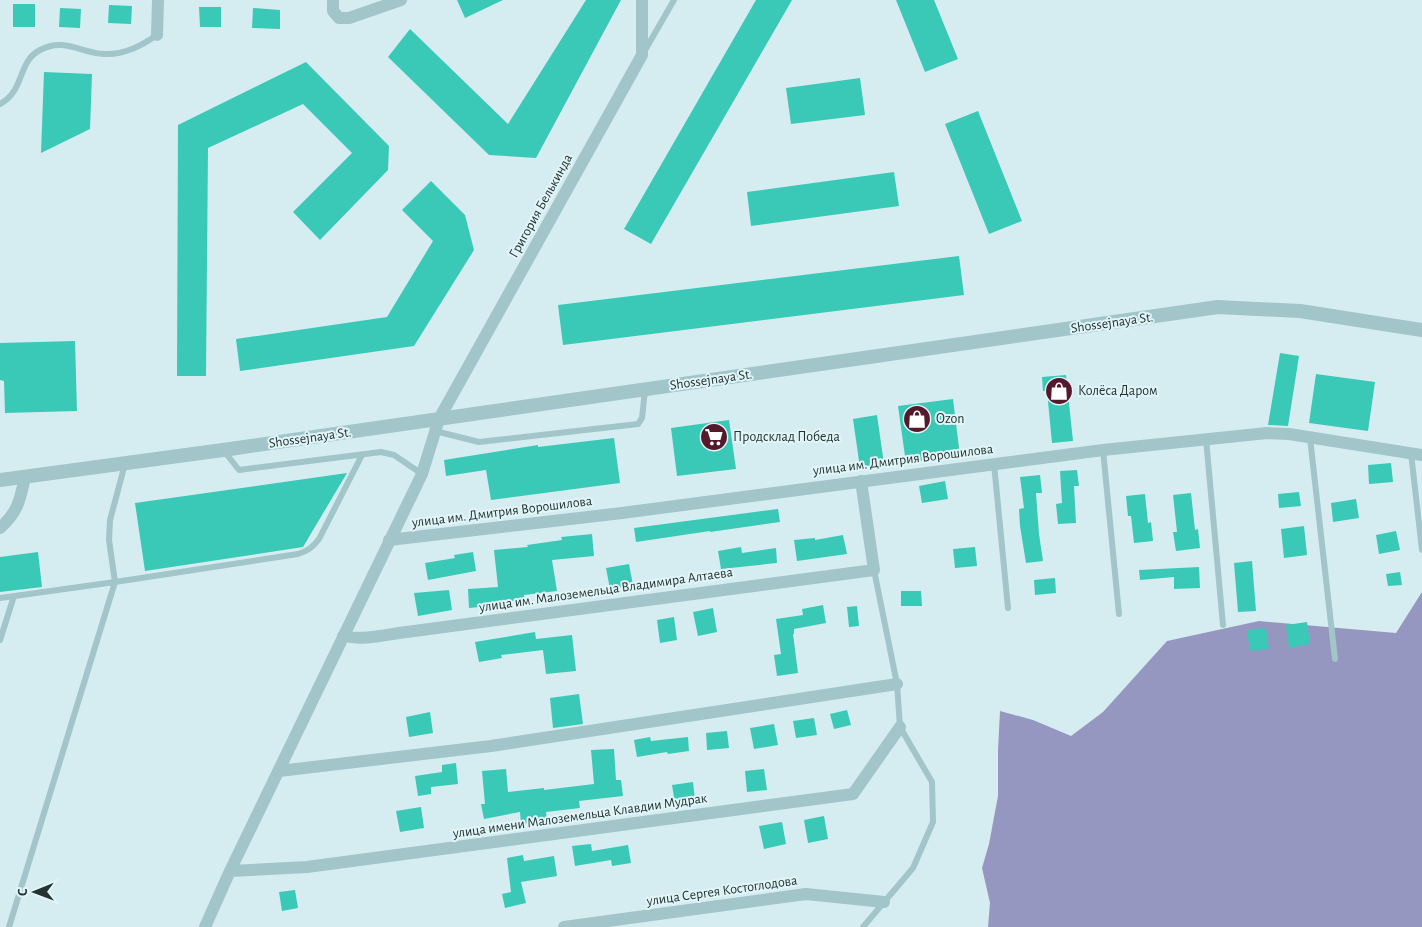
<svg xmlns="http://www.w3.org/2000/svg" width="1422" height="927" viewBox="0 0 1422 927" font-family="'Alegreya Sans',sans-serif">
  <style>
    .green { fill: #9597c0 }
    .building { fill: #3ac9b6 }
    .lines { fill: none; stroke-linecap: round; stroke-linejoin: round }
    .service { stroke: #a1c5c9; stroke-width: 6 }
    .minor { stroke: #a1c5c9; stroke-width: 12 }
    .tertiary { stroke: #a1c5c9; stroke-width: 14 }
    .labels { text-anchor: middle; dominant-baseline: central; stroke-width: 4; stroke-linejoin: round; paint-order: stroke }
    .street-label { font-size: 14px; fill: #243332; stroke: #e1f5f9 }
    .poi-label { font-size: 14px; fill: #243332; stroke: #e1f5f9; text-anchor: start }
  </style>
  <rect width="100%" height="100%" fill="#d5edf1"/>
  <path class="green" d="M1422,592V927H988L990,903L982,868L989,844L998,796V750L1000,711L1033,720L1071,736L1103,712L1167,641L1259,621L1396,633Z"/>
  <path class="building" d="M457,0H503L465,18Z
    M586,0H621L536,158L489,155L388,57L410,29L508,124Z
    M756,0H792L651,244L624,229Z
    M896,0H934L958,59L925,72Z
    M13,4H35V27H13Z
    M109,5L132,6L131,24L108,23Z
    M199,7H221V27H200Z
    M60,8L81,9L80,28L59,27Z
    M253,8L280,10V29L252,28Z
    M306,62L389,146L388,170L320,240L293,212L352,153L303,104L208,148L206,376H177L178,125Z
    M44,72L92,74L90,129L41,153Z
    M860,78L865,115L791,124L786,88Z
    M978,111L1022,221L989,234L945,124Z
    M894,172L899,206L751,226L747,192Z
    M431,181L465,215L474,250L414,346L240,371L236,339L387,317L433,241L402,210Z
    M959,256L964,295L563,345L558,305Z
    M75,341L77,411L5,413L4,381L0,380V343Z
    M1280,353L1299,356L1288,426L1268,425Z
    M1316,374L1375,382L1368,431L1309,423Z
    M1066,375L1073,441L1052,443L1047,391H1043L1042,377Z
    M953,399L960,456L906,463L898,406Z
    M877,415L884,464L860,468L853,419Z
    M729,420L736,469L677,476L671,428Z
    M614,438L620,483L491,500L486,470L446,476L444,460L538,445V447Z
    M1391,463L1393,482L1369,484L1368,465Z
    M1077,470L1079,486H1074L1076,523L1058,524L1056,504L1062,503L1060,471Z
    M347,473L303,547L145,571L135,503Z
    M1040,475L1042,493H1036L1039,534L1043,561L1026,563L1020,526L1019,509L1024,508L1020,477Z
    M945,481L948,499L922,503L919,486Z
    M1299,492L1301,506L1279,508L1278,494Z
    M1191,493L1195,530L1198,529L1200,548L1176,551L1173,532H1177L1173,495Z
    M1145,494L1148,523L1151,522L1153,541L1134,543L1131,516H1128L1126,496Z
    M1356,499L1359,518L1333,522L1331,503Z
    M778,509L780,522L710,532V531L636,542L634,528Z
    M1304,526L1307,555L1284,558L1281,529Z
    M1396,531L1400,550L1379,554L1376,535Z
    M592,534L594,556L552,560L557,591L524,595V599L490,605V606L469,608L468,589L498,587L494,550L528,547L527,545L562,540L561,537Z
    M843,535L847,554L797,561L794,540L815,538V540Z
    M741,547L742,553L776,548L777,563L721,569L718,551Z
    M975,547L977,566L955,568L953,549Z
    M38,552L42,587L0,592V557Z
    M473,552L476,571L428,580L425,563L455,558L454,555Z
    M1252,561L1256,611L1238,612L1234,563Z
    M629,564L633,585L610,589L606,568Z
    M1199,567L1200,588L1174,589V577L1140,580L1139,570Z
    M1400,572L1402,585L1388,586L1386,574Z
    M1055,578L1056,593L1035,595L1034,580Z
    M449,590L452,610L418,616L414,593Z
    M901,591H921L922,606H901Z
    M823,605L826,623L794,629V634H793L798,673L777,676L774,655L781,654L776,619L803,615L802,609Z
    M857,606L859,626L849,627L847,607Z
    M713,608L717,632L698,636L693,612Z
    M674,617L677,640L660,643L657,620Z
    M1307,622L1310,644L1289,648L1286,625Z
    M1266,628L1269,649L1250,651L1247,630Z
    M535,632L536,639L572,635L576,671L546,674L543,650L501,655L502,658L479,662L475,642Z
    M579,694L583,724L553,728L550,698Z
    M847,710L851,725L834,729L830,714Z
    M430,712L433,733L409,737L406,717Z
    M814,718L817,735L796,738L793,721Z
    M774,724L778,745L754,749L750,728Z
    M727,731L729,748L707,750L706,733Z
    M650,737L651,741L688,737L689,751L668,754L667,752L637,757L634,740Z
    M614,749L616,780H621L623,796L579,801L580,808L546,812L547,821L521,824L520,812L484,819L481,804H485L482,771L506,769L508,792L544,788V790L594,784L591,750Z
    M456,763L458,784L431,787V794L418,796L415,776L442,772V765Z
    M764,769L767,790L747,792L745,771Z
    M693,782L695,800L675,803L672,785Z
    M421,807L424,828L400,832L396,811Z
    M824,816L828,839L808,843L804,820Z
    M782,822L786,844L764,849L759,826Z
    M591,844L592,851L628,845L631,863L612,866L611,860L575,866L572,846Z
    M523,855L524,861L554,856L557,876L521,882L526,903L505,908L502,894L511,892L507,858Z
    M295,890L298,908L282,911L279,892Z"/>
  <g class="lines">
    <path class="service" d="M644,52L674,0
      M0,104C25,91 17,62 40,50C64,37 81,53 104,54C124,55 141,46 157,35
      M435,431L479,442L638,424L642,418L645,390
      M1310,438L1335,659
      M1206,439L1223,625
      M1103,450L1119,614
      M224,451L239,470L381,452L394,455L422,474
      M1411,453L1422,550
      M994,464L1008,608
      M0,598L115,582L298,554C308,551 313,547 319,539L362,455
      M0,640L14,596
      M9,927L115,582L109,540L110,520L125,464
      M863,927L913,868L933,822L932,782L900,727L897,684L874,570"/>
    <path class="minor" d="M333,0V11L339,18H349L401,0
      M157,35L158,0
      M0,528C18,512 20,500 25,477
      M389,540L622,513L1103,450L1267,433L1289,434L1422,455
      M343,636C362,640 380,636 399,633L874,570L861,481
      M279,771L491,746L897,684
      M230,871L307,867L853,794L900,727
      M205,927L230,871L422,474L439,419L642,55V0
      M564,927L806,894L884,902"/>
    <path class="tertiary" d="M0,480L223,450L1218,307L1300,311L1422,330"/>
  </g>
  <defs>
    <g id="shop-disc" transform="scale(1.4375)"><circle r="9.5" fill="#55192c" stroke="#e1f5f9"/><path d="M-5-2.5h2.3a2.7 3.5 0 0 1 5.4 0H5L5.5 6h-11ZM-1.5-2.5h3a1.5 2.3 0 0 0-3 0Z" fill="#fff"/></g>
    <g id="supermarket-disc" transform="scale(1.4375)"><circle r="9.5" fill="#55192c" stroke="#e1f5f9"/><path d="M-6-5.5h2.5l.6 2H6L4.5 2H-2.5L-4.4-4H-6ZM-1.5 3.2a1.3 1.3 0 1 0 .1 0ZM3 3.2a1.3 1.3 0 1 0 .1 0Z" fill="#fff"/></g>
  </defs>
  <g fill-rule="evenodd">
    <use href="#shop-disc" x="1059" y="391"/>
    <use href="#shop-disc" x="917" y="419"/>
    <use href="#supermarket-disc" x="714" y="437"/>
  </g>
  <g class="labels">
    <g class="street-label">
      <text transform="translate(541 206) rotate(-61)">Григория Белькинда</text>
      <text transform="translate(1112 323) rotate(-8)">Shossejnaya St.</text>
      <text transform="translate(711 380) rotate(-8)">Shossejnaya St.</text>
      <text transform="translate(310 438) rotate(-8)">Shossejnaya St.</text>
      <text transform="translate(903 460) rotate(-7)">улица им. Дмитрия Ворошилова</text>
      <text transform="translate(502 512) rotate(-7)">улица им. Дмитрия Ворошилова</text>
      <text transform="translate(606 590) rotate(-8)">улица им. Малоземельца Владимира Алтаева</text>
      <text transform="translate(580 816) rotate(-8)">улица имени Малоземельца Клавдии Мудрак</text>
      <text transform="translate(722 891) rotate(-8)">улица Сергея Костоглодова</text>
    </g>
    <g class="poi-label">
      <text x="1078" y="391">Колёса Даром</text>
      <text x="936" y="419">Ozon</text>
      <text x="733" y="437">Продсклад Победа</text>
    </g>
  </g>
  <g transform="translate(35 892) rotate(269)" stroke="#e1f5f9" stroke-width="4" paint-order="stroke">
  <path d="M0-4L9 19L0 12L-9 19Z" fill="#243332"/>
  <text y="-8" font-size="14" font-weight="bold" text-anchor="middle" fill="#243332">С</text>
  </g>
</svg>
